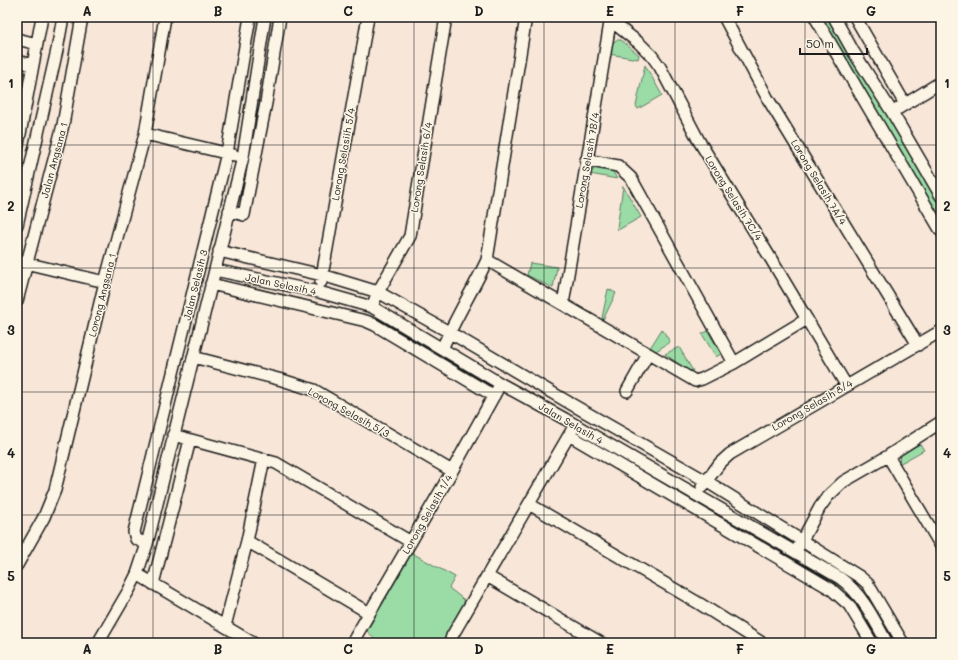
<svg xmlns="http://www.w3.org/2000/svg" width="958" height="660" viewBox="0 0 958 660" font-family="Mali,sans-serif">
  <style>
    .green { fill: #9bdca6; stroke: #5c7c61 }
    .lines { fill: none; stroke-linecap: round; stroke-linejoin: round }
    .minor-casing { stroke: #1c1c1c; stroke-width: 14 }
    .minor { stroke: #fcf5e5; stroke-width: 11 }
    .grid { fill: none; stroke: #1c1c1c; stroke-width: 1; stroke-opacity: 0.55 }
    .labels { text-anchor: middle; dominant-baseline: central; stroke-width: 3; stroke-linejoin: round; paint-order: stroke }
    .street-label { font-size: 10px; fill: #1c1c1c; stroke: #fcf5e5 }
    .neatline { fill: none; stroke: #1c1c1c; stroke-width: 1.5 }
    .grid-label { font-size: 13px; text-anchor: middle; font-weight: bold; fill: #1c1c1c }
  </style>
  <rect width="100%" height="100%" fill="#f8e7d9"/>
  <filter id="ink" filterUnits="userSpaceOnUse"><feTurbulence type="fractalNoise" baseFrequency=".025" numOctaves="2"/><feDisplacementMap in="SourceGraphic" scale="8" xChannelSelector="R" yChannelSelector="G"/><feConvolveMatrix kernelMatrix="1 2 1 2 8 2 1 2 1" color-interpolation-filters="sRGB"/></filter>
  <g filter="url(#ink)">
    <path class="green" d="M815,17H834L932,181L941,175V231Z
      M616,40H621L639,55L638,59L609,54L611,45Z
      M645,65L662,95L638,109L636,106Z
      M596,167L612,170L617,179L590,174Z
      M623,186L641,217L618,230L617,228Z
      M530,263L557,267L553,288L527,275Z
      M608,289L616,293L603,320L602,318Z
      M662,329L670,342L656,351L650,348Z
      M708,331L721,354L716,357L702,334Z
      M679,347L693,371L687,370L665,354Z
      M920,444L924,450L899,464L900,455Z
      M412,553L455,577L449,588L467,602L443,643H378L367,631Z"/>
    <g class="lines">
      <g class="minor-casing">
        <path id="minor" d="M724,17L768,99L918,345
          M815,17L941,231
          M834,17L853,51L892,112L941,196
          M855,17L905,104
          M611,21L639,43L652,56L660,67L699,141L771,259L846,385
          M17,39L37,44
          M17,61L33,65
          M899,108L941,82
          M145,134L234,155
          M17,150L42,17
          M586,160L618,166L631,178L734,363
          M229,211L244,215L266,103L280,17
          M17,225L57,50L63,17
          M219,251L322,275L378,292L449,332L573,405L706,481L860,577L868,584L903,643
          M487,260L695,381L702,379L734,363L807,319
          M17,261L105,282
          M215,270L319,292L372,307L501,384L565,419L840,578C862,594 874,619 887,643
          M321,282L368,17
          M211,284L366,321L375,325L494,396
          M17,301L63,125L82,17
          M563,304L611,17
          M372,307L378,292L410,236L446,17
          M442,349C455,318 473,290 487,260L526,17
          M193,357L282,380L314,390L452,471
          M627,391L648,354
          M173,435L276,463L411,542
          M569,435L831,589L849,605L872,643
          M888,456L941,546
          M702,487L720,463L730,454L941,331
          M529,504L700,604L762,643
          M247,541L369,613
          M147,544L136,539L134,532L227,153L250,17
          M799,546L820,507L828,496L843,482L888,456L941,422
          M17,565L44,517L55,490L105,282L145,134L165,17
          M137,574L253,643
          M487,576L601,643
          M153,584L190,440
          M225,626L247,541L264,459
          M98,643L129,590L137,574L147,544L243,157L265,17
          M352,643L452,471L497,390
          M450,643L452,636L572,430"/>
      </g>
      <use href="#minor" class="minor"/>
    </g>
  </g>
  <path class="grid" d="M153,17V643M283,17V643M414,17V643M544,17V643M675,17V643M805,17V643M17,145H941M17,268H941M17,392H941M17,515H941"/>
  <g class="labels">
    <g class="street-label">
      <text transform="translate(343 154) rotate(-80)">Lorong Selasiih 5/4</text>
      <text transform="translate(54 160) rotate(-75)">Jalan Angsana 1</text>
      <text transform="translate(587 160) rotate(-80)">Lorong Selasih 7B/4</text>
      <text transform="translate(421 167) rotate(-81)">Lorong Selasih 6/4</text>
      <text transform="translate(819 182) rotate(59)">Lorong Selasih 7A/4</text>
      <text transform="translate(734 198) rotate(58)">Lorong Selasih 7C/4</text>
      <text transform="translate(281 284) rotate(12)">Jalan Selasih 4</text>
      <text transform="translate(195 285) rotate(-76)">Jalan Selasih 3</text>
      <text transform="translate(102 295) rotate(-76)">Lorong Angsana 1</text>
      <text transform="translate(812 405) rotate(-30)">Lorong Selasih 8/4</text>
      <text transform="translate(349 412) rotate(29)">Lorong Selasih 5/3</text>
      <text transform="translate(571 423) rotate(30)">Jalan Selasih 4</text>
      <text transform="translate(427 514) rotate(-60)">Lorong Selasih 1/4</text>
    </g>
  </g>
  <rect width="958" height="660" fill="none" stroke="#fcf5e5" stroke-width="44"/>
  <path d="M800 48v6h67v-6" fill="none" stroke="#1c1c1c" stroke-width="2"/>
  <text x="806" y="48" font-size="12" fill="#1c1c1c" stroke="#fcf5e5" stroke-width="3" paint-order="stroke">50 m</text>
  <rect x="22" y="22" width="914" height="616" class="neatline"/>
  <g class="grid-label">
    <text x="87" y="16">A</text>
    <text x="218" y="16">B</text>
    <text x="348" y="16">C</text>
    <text x="479" y="16">D</text>
    <text x="610" y="16">E</text>
    <text x="740" y="16">F</text>
    <text x="871" y="16">G</text>
    <text x="11" y="88">1</text>
    <text x="947" y="88">1</text>
    <text x="11" y="211">2</text>
    <text x="947" y="211">2</text>
    <text x="11" y="335">3</text>
    <text x="947" y="335">3</text>
    <text x="11" y="458">4</text>
    <text x="947" y="458">4</text>
    <text x="11" y="581">5</text>
    <text x="947" y="581">5</text>
    <text x="87" y="654">A</text>
    <text x="218" y="654">B</text>
    <text x="348" y="654">C</text>
    <text x="479" y="654">D</text>
    <text x="610" y="654">E</text>
    <text x="740" y="654">F</text>
    <text x="871" y="654">G</text>
  </g>
</svg>
